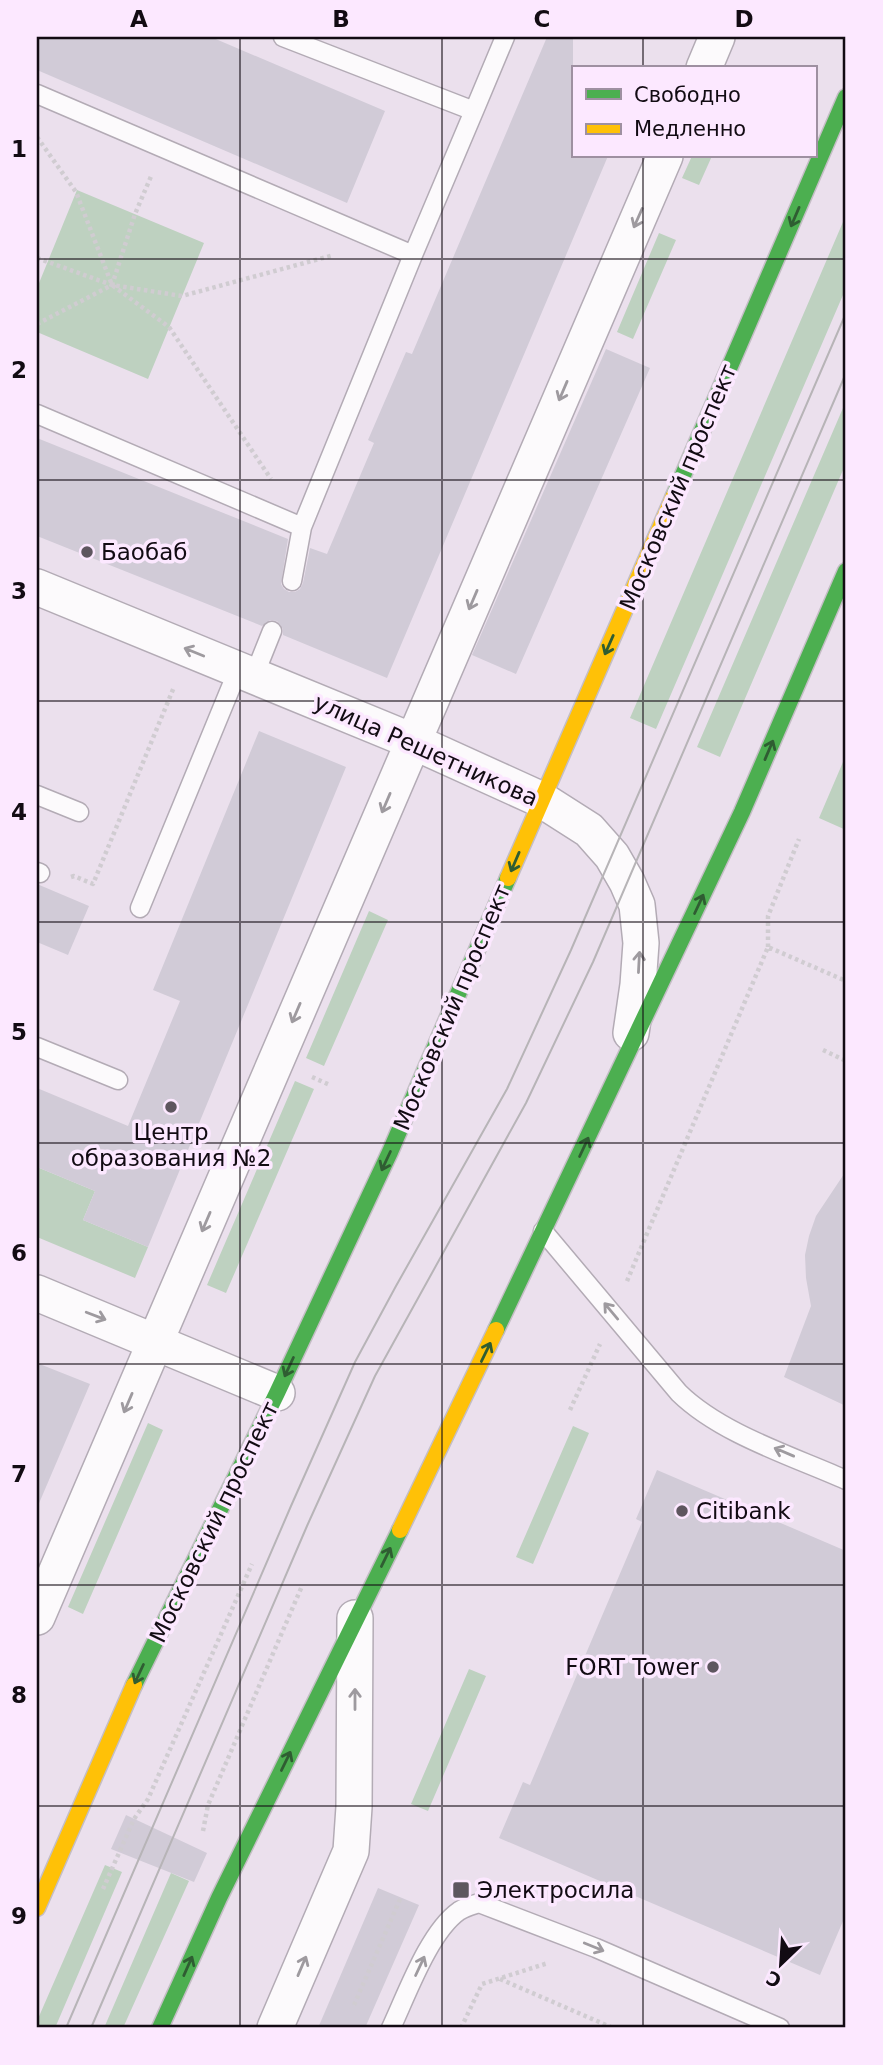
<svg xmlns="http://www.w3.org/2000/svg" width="883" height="2065" viewBox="0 0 883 2065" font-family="'DejaVu Sans',sans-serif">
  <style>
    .green { fill: #bed1c0 }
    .building { fill: #d1cbd7 }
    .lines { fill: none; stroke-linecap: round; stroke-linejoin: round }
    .lane-casing { stroke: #b3abb5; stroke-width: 21 }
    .street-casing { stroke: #b3abb5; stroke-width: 38 }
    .fast-casing { stroke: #c4bec5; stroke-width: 19 }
    .slow-casing { stroke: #c4bec5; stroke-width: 19 }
    .path { stroke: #d0ccd1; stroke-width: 4.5; stroke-dasharray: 3.5 3.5; stroke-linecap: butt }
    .lane { stroke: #fcfafc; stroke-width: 18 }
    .street { stroke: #fcfafc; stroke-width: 35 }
    .fast { stroke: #4caf50; stroke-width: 16 }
    .slow { stroke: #ffc107; stroke-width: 16 }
    .tram { stroke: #b7b4b7; stroke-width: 2 }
    .oneway { stroke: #2f5d32 }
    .oneway2 { stroke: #9e9a9f }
    .grid { fill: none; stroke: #120b13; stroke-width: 2; stroke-opacity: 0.55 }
    .poi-dot { fill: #5e565f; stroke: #fce8ff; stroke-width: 2.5 }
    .labels { text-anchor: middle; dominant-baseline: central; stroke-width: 7; stroke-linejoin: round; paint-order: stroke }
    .street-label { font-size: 23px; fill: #120b13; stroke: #fce8ff }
    .poi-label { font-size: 23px; fill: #120b13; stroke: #fce8ff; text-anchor: start }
    .neatline { fill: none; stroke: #120b13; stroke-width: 2.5 }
    .grid-label { font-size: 23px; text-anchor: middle; font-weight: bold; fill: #120b13 }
  </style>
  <rect width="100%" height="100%" fill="#ebe0ed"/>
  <path class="green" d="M692,156H712L699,185L682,178Z
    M77,190L204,243L148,379L37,332V288Z
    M846,215V288L656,729L630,718Z
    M659,233L676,240L633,339L617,332Z
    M846,401V463L720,757L697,747Z
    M846,755V830L819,818Z
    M369,911L388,920L324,1066L306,1058Z
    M295,1081L314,1089L226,1293L207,1285Z
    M37,1167L95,1191L83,1220L148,1247L135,1278L37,1237Z
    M148,1423L163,1430L83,1614L68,1607Z
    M573,1426L589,1433L533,1564L516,1557Z
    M469,1669L486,1676L428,1811L411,1804Z
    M105,1865L122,1872L55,2028H37V2021Z
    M171,1873L189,1881L123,2028H104Z"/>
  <path class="building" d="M37,37H211L385,111L347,203L37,70Z
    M547,37H573V156H608L387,678L283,635V629L277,621L270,620L262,626L37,536V438L288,539L281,584L284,589L289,592H295L300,589L303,583L310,548L327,554L374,443L368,440L406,352L412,354Z
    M606,349L650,368L516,674L472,655Z
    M259,731L346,767L148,1247L83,1220L95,1191L37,1167V1088L128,1126L180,1001L153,990Z
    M37,884L89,906L68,955L37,942Z
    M846,1171V1406L784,1377L811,1306L806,1278L805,1255L809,1236L816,1216Z
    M37,1363L90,1384L37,1508Z
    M657,1470L846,1551V1914L820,1975L499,1838L523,1782L530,1785L642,1522L636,1519Z
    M126,1815L207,1853L194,1882L111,1849Z
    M378,1888L419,1905L365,2028H318Z"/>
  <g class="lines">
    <g class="lane-casing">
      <path id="lane" d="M283,37L474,111L505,37
        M37,94L413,255L302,527L37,414
        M413,255L474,111
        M292,581L302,527
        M254,676L272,631
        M37,795L79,812
        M37,872L40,873
        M140,908L238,670
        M37,1047L118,1080
        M543,1231L679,1393C721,1434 792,1456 846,1480
        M391,2028C407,1994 429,1932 459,1911C465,1907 473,1905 479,1903L596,1948L780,2028"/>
    </g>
    <g class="street-casing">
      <path id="street" d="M704,68L717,37
        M37,587L412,741L542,800L589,830L612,856L627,882L637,905L641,943L638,985L631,1033
        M37,1293L277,1393
        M37,1617L665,156
        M275,2028L351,1851L354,1807L355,1618"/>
    </g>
    <g class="fast-casing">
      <path id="fast" d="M674,496L846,97
        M496,1330L742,812L846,571
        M134,1685L277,1393L390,1152L508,878
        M160,2028L219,1898L400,1530"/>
    </g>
    <g class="slow-casing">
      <path id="slow" d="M508,878L674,496
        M400,1530L496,1330
        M37,1908L134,1685"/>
    </g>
    <path class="path" d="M37,137L76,192L112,285L169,327L271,479
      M37,258L112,285L182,296L334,255
      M37,324L112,285L135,214L152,174
      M71,877L74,876L93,884L174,687
      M768,947V916L799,839
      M823,1050L846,1061
      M312,1077L330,1085
      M627,1281L768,947L846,981
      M570,1410L600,1344
      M203,1831L208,1805L302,1586
      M103,1889L134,1819L148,1799L252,1564
      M500,1979L613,2028
      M354,2005L401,1897
      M461,2028L482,1984L548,1963"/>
    <use href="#lane" class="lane"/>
    <use href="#street" class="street"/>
    <use href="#fast" class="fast"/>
    <use href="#slow" class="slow"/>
    <path class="tram" d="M66,2028L291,1506L355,1362L396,1286L507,1089L571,950L846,313
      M91,2028L307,1526L375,1376L526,1103L593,962L846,373"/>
  </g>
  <defs><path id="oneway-shaft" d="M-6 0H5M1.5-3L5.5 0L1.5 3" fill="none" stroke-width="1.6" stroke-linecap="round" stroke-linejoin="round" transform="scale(1.75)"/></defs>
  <g class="oneway">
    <use href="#oneway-shaft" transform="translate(795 217) rotate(113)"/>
    <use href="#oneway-shaft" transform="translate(609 645) rotate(114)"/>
    <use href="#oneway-shaft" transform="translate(769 750) rotate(-67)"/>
    <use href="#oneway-shaft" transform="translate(515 862) rotate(113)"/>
    <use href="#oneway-shaft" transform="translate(699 904) rotate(-65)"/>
    <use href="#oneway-shaft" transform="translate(584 1147) rotate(-65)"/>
    <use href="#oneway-shaft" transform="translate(386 1161) rotate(115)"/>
    <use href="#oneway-shaft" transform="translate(486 1352) rotate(-64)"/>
    <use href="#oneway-shaft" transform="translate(289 1367) rotate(115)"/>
    <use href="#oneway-shaft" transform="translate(386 1557) rotate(-64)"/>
    <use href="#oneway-shaft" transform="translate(139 1674) rotate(115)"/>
    <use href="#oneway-shaft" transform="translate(286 1761) rotate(-64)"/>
    <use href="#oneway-shaft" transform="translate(188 1966) rotate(-66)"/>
  </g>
  <g class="oneway2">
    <use href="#oneway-shaft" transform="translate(638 218) rotate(114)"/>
    <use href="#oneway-shaft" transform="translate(563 391) rotate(113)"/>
    <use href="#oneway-shaft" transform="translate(473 600) rotate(113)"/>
    <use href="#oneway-shaft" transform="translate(194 652) rotate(-158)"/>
    <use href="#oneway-shaft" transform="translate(386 803) rotate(113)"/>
    <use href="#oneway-shaft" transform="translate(639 962) rotate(-87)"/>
    <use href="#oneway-shaft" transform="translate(296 1013) rotate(113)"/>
    <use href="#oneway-shaft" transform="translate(206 1222) rotate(113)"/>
    <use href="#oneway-shaft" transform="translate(611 1311) rotate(-130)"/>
    <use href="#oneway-shaft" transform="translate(96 1316) rotate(21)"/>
    <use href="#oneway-shaft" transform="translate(128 1403) rotate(113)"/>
    <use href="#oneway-shaft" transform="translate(784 1452) rotate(-157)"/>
    <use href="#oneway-shaft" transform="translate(355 1699) rotate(-90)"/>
    <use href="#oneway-shaft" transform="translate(594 1947) rotate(22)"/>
    <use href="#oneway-shaft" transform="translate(302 1966) rotate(-67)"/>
    <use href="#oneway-shaft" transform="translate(420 1966) rotate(-65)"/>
  </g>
  <path class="grid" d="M240,37V2028M442,37V2028M643,37V68M643,156V2028M37,259H846M37,480H846M37,701H846M37,922H846M37,1143H846M37,1364H846M37,1585H846M37,1806H846"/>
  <g class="poi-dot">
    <circle cx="87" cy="552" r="7"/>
    <circle cx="171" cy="1107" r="7"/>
    <circle cx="682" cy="1511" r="7"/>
    <circle cx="713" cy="1667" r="7"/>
    <rect x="452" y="1881" width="18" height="18" rx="3.5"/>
  </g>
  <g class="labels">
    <g class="street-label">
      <text transform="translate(678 487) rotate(-67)">Московский проспект</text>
      <text transform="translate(426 750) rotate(24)">улица Решетникова</text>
      <text transform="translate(452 1007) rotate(-67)">Московский проспект</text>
      <text transform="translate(214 1522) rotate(-64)">Московский проспект</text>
    </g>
    <g class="poi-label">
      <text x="101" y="552">Баобаб</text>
      <text x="171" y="1132" text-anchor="middle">Центр<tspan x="171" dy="26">образования №2</tspan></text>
      <text x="696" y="1511">Citibank</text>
      <text x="699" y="1667" text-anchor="end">FORT Tower</text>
      <text x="477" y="1890">Электросила</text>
    </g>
  </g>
  <rect width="883" height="2065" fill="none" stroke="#fce8ff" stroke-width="77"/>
  <rect x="572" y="66" width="245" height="91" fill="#fce8ff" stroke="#9e90a1" stroke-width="2"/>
  <rect x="586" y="89" width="35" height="10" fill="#4caf50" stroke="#9e90a1" stroke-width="2"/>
  <text x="634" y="102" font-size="21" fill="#120b13">Свободно</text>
  <rect x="586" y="124" width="35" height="10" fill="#ffc107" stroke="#9e90a1" stroke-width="2"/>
  <text x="634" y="136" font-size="21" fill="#120b13">Медленно</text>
  <g transform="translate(781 1964) rotate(205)" stroke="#fce8ff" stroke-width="5" paint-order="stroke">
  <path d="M0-5L12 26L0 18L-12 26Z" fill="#120b13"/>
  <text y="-10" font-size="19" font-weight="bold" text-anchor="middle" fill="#120b13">С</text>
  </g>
  <rect x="38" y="38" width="806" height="1988" class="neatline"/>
  <g class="grid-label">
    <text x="139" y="27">A</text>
    <text x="341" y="27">B</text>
    <text x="542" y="27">C</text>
    <text x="744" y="27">D</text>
    <text x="19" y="157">1</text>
    <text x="19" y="378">2</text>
    <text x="19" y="599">3</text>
    <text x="19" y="820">4</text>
    <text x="19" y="1040">5</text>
    <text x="19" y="1261">6</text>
    <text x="19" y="1482">7</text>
    <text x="19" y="1703">8</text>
    <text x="19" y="1924">9</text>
  </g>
</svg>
